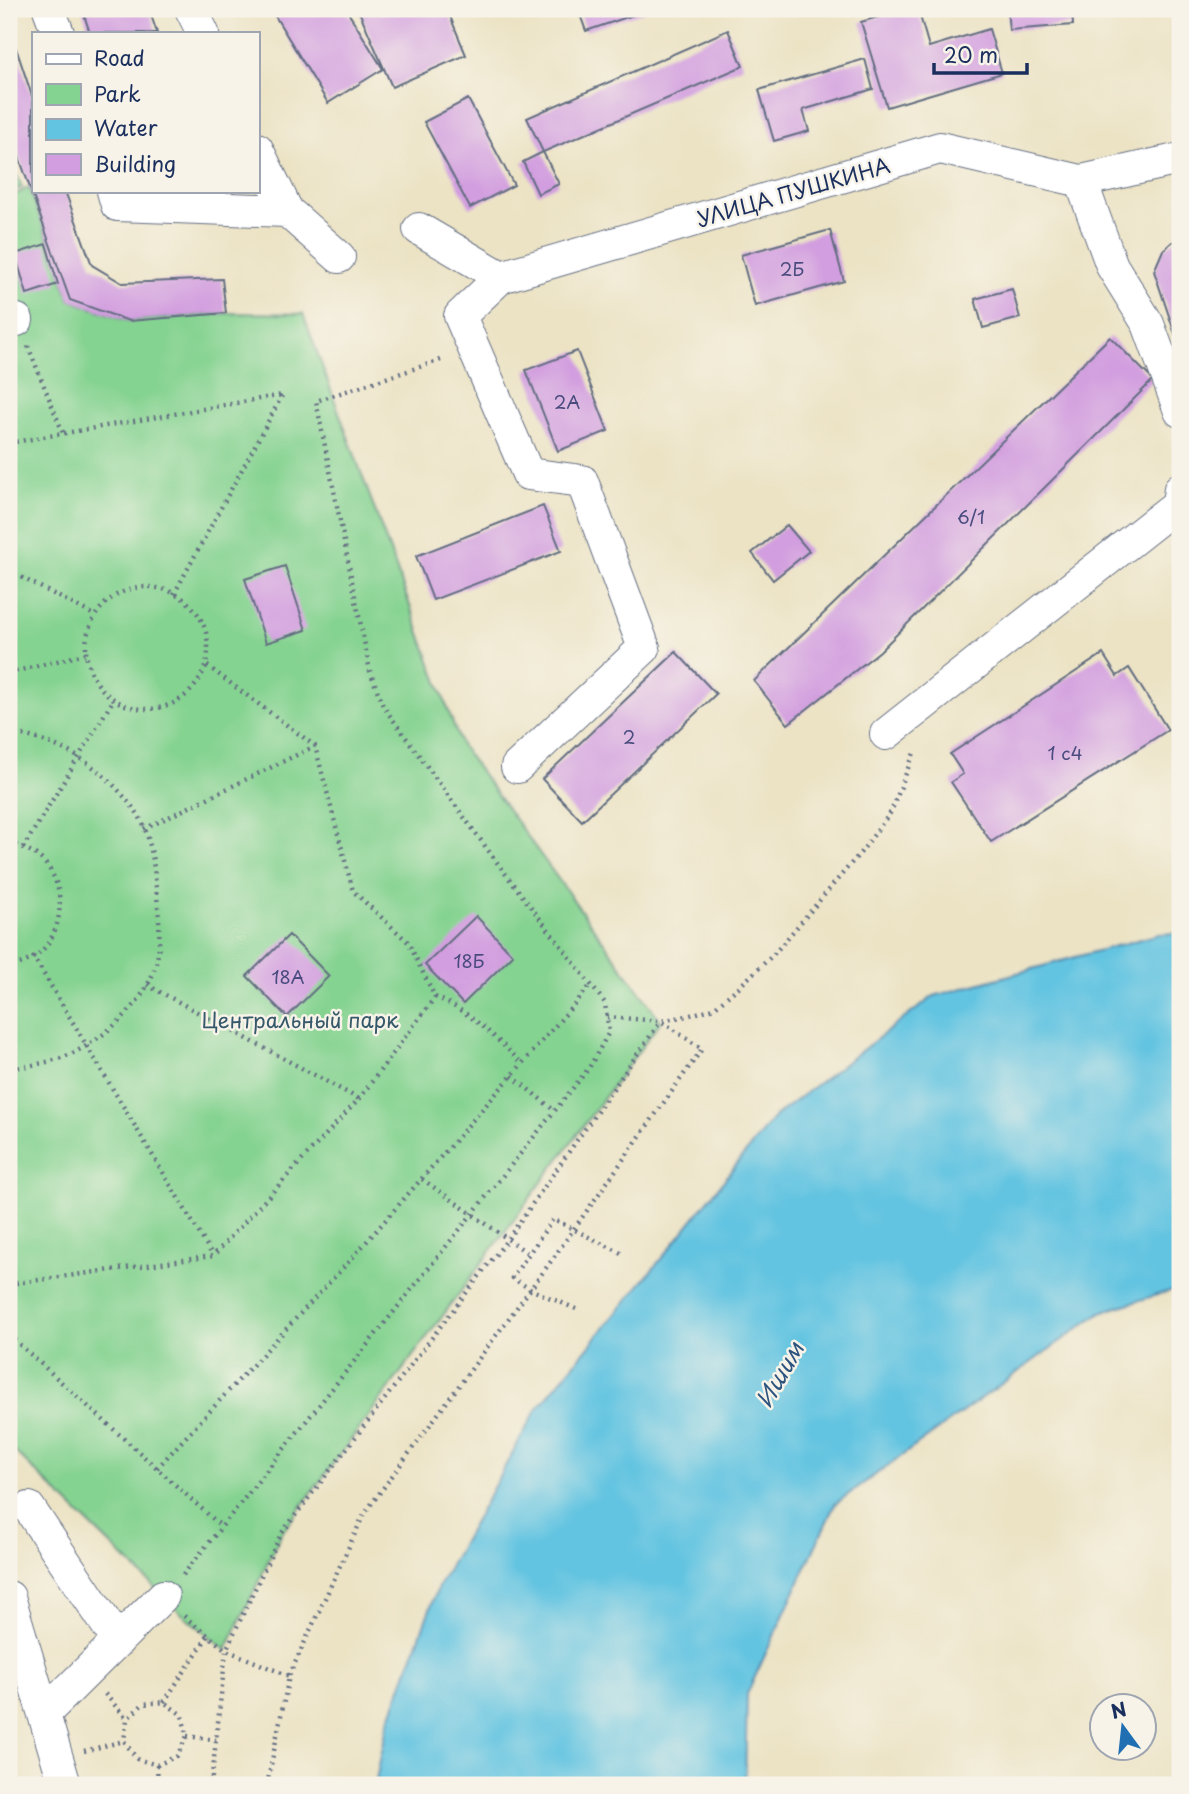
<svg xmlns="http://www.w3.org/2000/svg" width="1189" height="1794" viewBox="0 0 1189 1794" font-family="'Playpen Sans',sans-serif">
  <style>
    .green { fill: #85d391; stroke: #508178; stroke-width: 2 }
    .water { fill: #63c4e1; stroke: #3f7aa0; stroke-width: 2 }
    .building { fill: #d29edf }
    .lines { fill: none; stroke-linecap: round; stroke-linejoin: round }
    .minor-casing { stroke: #646e82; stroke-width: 34 }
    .path { stroke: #646e82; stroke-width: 4.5; stroke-dasharray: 2 5; stroke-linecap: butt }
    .minor { stroke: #fff; stroke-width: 32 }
    .labels { text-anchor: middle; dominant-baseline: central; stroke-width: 5; stroke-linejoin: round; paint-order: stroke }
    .number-label { font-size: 18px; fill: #494b7e }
    .street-label { font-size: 21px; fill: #1b2f5e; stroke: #f7f3e8 }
    .park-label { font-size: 21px; fill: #36586b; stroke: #f7f3e8 }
    .water-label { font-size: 23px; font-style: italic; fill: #2d547f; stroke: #f7f3e8 }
  </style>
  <rect width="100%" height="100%" fill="#f7f3e8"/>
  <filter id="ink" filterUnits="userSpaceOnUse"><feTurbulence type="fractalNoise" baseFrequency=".0143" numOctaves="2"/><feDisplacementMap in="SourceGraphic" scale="14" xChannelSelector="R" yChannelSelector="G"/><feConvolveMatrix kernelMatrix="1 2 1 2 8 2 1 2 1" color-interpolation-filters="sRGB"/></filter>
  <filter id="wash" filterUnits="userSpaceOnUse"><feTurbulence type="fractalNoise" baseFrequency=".00686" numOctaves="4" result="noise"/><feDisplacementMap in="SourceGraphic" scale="28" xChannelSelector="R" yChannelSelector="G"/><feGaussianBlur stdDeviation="1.57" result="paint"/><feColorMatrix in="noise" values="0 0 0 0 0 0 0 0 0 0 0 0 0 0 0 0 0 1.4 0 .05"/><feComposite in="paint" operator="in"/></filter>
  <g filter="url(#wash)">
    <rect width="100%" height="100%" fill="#ece3c5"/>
    <path class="green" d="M9,159L22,187L9,193Z
      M29,187L70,300L129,321L226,313L303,314L461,745L661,1021L281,1534L226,1650L181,1613L9,1446V198Z"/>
    <path class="water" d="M1180,933V1288L1101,1312L835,1504L747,1694L745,1785H375L387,1726L438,1587L537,1409L671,1247L775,1116L934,996L1159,934Z"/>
    <g id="blocks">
      <path class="building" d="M82,9H149L157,33H90Z
        M275,9H346L383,69L328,103L272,11Z
        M358,9H447L466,55L392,87Z
        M578,9H651L586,31Z
        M905,9H918L929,47L989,29L1002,73L887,107L861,22Z
        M1007,9H1072L1073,25L1009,30Z
        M9,27L33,99V191H65L92,265L122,283L222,279L226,313L129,321L70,300L9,129Z
        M728,30L743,66L543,152L559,184L538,194L523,162L543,152L527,118Z
        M865,59L873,89L803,110L809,131L774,141L759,90Z
        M468,99L514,185L470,208L424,122Z
        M830,230L844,281L755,306L741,255Z
        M1180,239V349L1154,271L1163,250L1172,242Z
        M46,244L58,284L27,294L15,254Z
        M1012,289L1020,318L983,328L975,299Z
        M1110,337L1153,380L880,651L788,724L754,681Z
        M577,351L608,431L558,451L526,370Z
        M543,506L561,551L433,600L416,556Z
        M787,525L809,551L773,580L752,553Z
        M285,566L306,630L266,643L245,579Z
        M676,652L716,694L582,821L542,779Z
        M1103,654L1117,676L1129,668L1168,730L991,842L951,782L963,774L950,754Z
        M476,916L513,955L463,1004L425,965Z
        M289,935L329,976L287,1017L247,976Z"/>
    </g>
  </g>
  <g filter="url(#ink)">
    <use href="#blocks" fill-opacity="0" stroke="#646e82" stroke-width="2"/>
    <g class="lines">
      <g class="minor-casing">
        <path id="minor" d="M49,9L58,33
          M191,9L203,33
          M257,149L287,211L339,257
          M1081,181L1112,266L1148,324L1180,411
          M113,191L117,205L287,211
          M419,229L501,277L940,148L1081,181L1180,159
          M501,277L460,316L528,474L582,481L644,648L517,767
          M9,320H17
          M886,734L1178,504L1180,489
          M29,1508L118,1641
          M9,1597L65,1785
          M44,1714L163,1596"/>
      </g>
      <path class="path" d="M28,346L63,433
        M9,443L282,395
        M9,571L94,615
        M86 648a61 61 0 1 1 122 0a61 61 0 1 1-122 0Z
        M174,594L282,396
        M9,673L85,654
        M9,732C57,741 95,761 126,799C130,805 136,810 139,816C151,837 154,865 156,888C159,915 163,947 153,973C140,1008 104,1038 71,1054C53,1062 29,1066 9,1069
        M144,829L315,746
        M9,844C80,855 73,960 9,966
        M23,848L114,699
        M33,956L213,1256
        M147,985L359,1099
        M435,997C473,1013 493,1036 523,1064
        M607,1017L661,1021L687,1016L714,1008L741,985L773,955L861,852L891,812L914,753
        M512,1076L555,1111
        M422,1179L529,1254
        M9,1284L213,1256L359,1099L435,997L408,942L353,891L315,746L206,665
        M576,1309L530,1289L512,1278L553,1219L625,1255
        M9,1335L222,1527
        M157,1468L354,1256L591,985
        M183,1575L589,1068L609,1032L605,1003L504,872L383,706L370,671L316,401L444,359
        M184,1616L226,1650L289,1676
        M105,1694L127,1719L124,1741L137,1759L157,1765L177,1756L187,1736L182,1715L164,1702L143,1704L127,1719
        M164,1702L208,1636
        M187,1736L216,1740
        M84,1751L124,1741
        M157,1765L158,1785
        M211,1785L226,1650L281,1534L507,1240L660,1022
        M267,1785L289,1676L364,1514L549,1264L702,1049L661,1021"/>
      <use href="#minor" class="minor"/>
    </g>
  </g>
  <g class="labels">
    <g class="number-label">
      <text x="792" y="268">2Б</text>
      <text x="567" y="401">2А</text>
      <text x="971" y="516">6/1</text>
      <text x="629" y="736">2</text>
      <text x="1065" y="752">1 с4</text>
      <text x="469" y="960">18Б</text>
      <text x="288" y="976">18А</text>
    </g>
    <g class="street-label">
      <text transform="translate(793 191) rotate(-16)">УЛИЦА ПУШКИНА</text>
    </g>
    <g class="park-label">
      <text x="300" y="1019">Центральный парк</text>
    </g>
    <g class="water-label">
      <text transform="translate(779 1374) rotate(-60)">Ишим</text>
    </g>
  </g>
  <rect width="1189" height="1794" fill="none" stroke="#f7f3e8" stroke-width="35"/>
  <rect x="32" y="32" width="228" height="161" fill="#f7f3e8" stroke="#9fa5b1" stroke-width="2"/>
  <rect x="46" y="54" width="35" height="10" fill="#ffffff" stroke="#9fa5b1" stroke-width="2"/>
  <text x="94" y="66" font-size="21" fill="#1b2f5e">Road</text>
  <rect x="46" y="84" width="35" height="21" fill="#85d391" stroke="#9fa5b1" stroke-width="2"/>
  <text x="94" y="102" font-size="21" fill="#1b2f5e">Park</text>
  <rect x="46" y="119" width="35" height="21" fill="#63c4e1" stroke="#9fa5b1" stroke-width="2"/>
  <text x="94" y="136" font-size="21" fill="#1b2f5e">Water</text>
  <rect x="46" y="154" width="35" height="21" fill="#d29edf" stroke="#9fa5b1" stroke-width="2"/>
  <text x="94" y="172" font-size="21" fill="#1b2f5e">Building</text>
  <g transform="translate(1123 1727) rotate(345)"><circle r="33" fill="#f7f3e8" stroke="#9fa5b1" stroke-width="2"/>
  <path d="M0-5L12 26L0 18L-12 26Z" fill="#1f6fb2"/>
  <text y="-10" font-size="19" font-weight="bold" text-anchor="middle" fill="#1b2f5e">N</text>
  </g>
  <path d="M934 63v10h93v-10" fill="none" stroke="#1b2f5e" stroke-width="3.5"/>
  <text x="944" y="63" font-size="21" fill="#1b2f5e" stroke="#f7f3e8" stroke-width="5" paint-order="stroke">20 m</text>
</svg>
